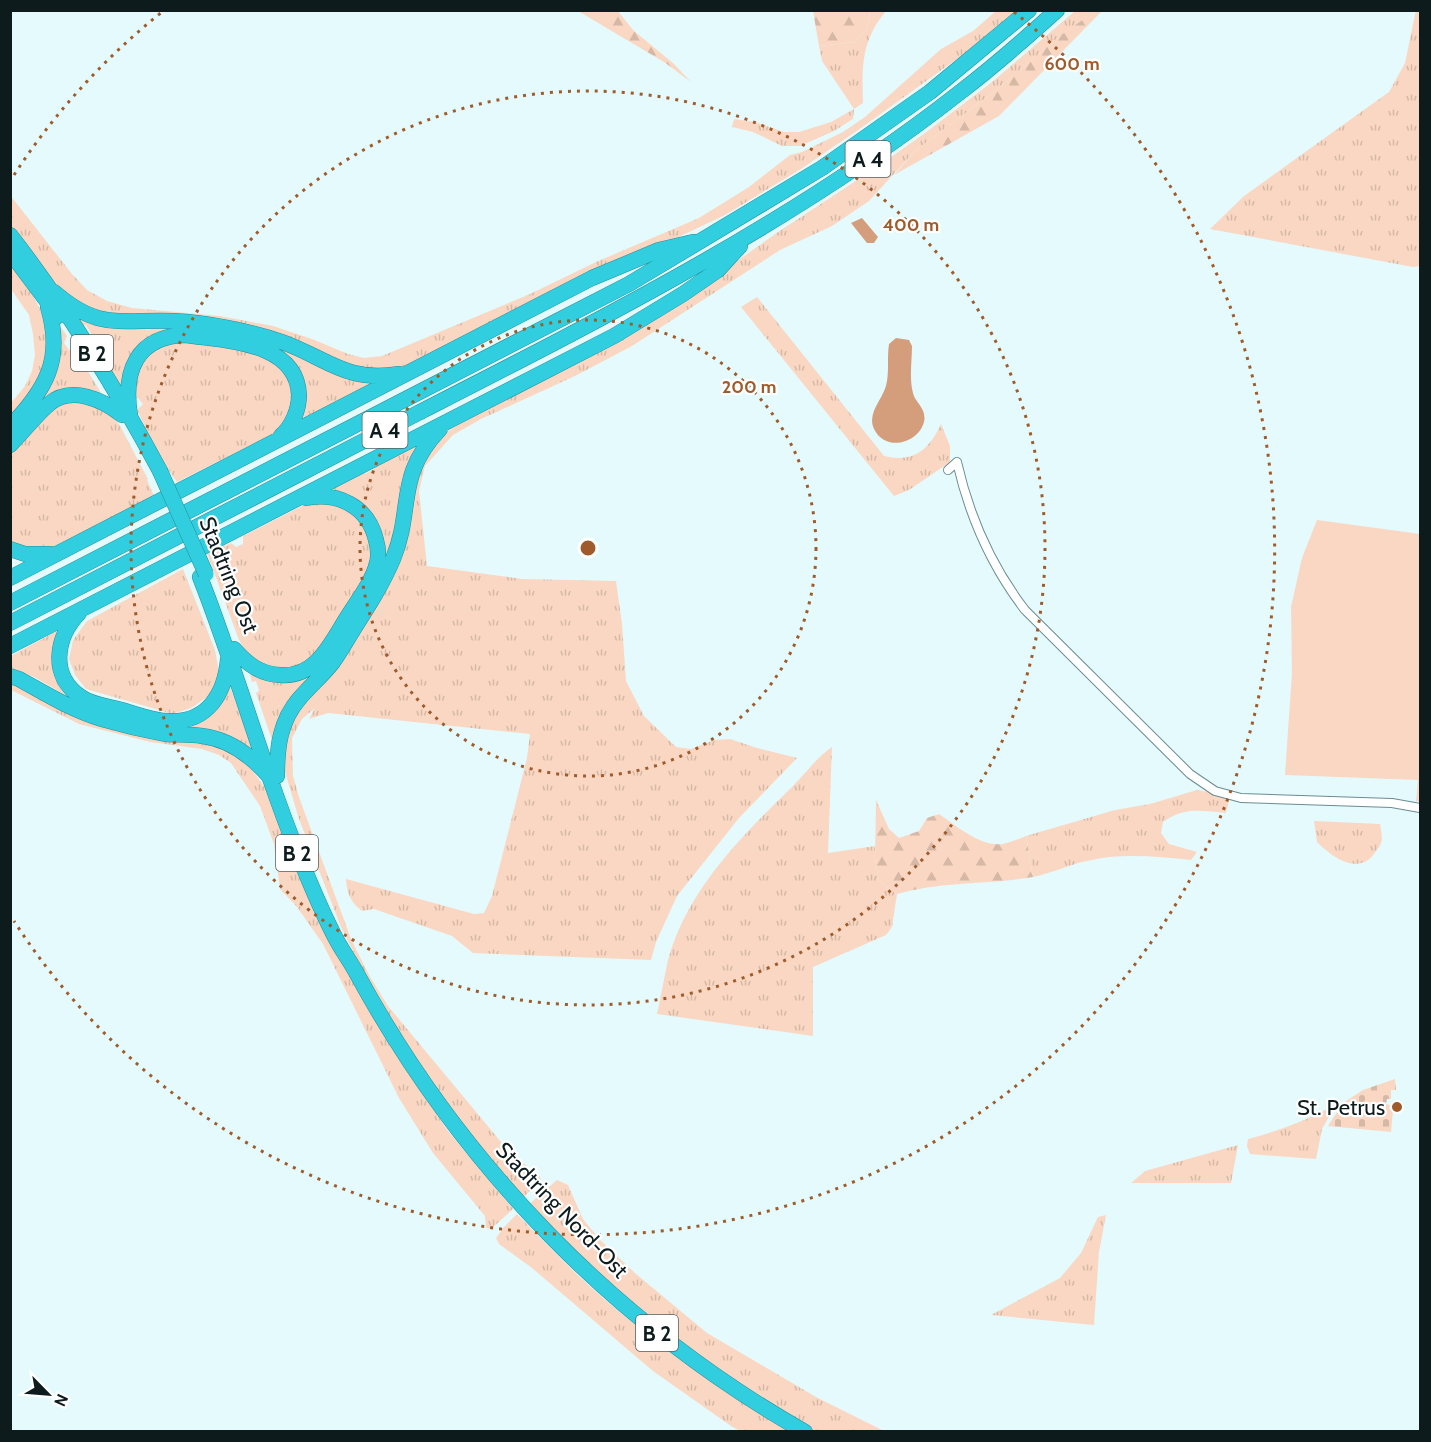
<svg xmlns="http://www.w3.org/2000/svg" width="1431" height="1442" viewBox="0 0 1431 1442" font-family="Cabin,sans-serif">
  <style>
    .grass { fill: url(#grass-tufts) }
    .forest { fill: url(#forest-firs) }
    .cemetery { fill: url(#cemetery-stones) }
    .garden { fill: #fad7c2 }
    .water { fill: #d49e7d }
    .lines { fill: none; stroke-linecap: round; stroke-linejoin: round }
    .street-casing { stroke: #6a8c91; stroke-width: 10 }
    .highway-casing { stroke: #248f9b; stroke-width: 16 }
    .street { stroke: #fff; stroke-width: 8 }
    .highway { stroke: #31cedf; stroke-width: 15 }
    .highway-bridge-casing { stroke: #248f9b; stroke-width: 16; stroke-linecap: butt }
    .highway-bridge { stroke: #31cedf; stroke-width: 15 }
    .ring { fill: none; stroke: #9f5b2b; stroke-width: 3; stroke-dasharray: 3 6 }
    .poi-dot { fill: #9f5b2b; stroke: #fff; stroke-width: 2 }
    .labels { text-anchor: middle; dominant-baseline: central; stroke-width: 4.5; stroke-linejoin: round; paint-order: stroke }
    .shield { fill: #fff; stroke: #565f61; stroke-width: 1.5 }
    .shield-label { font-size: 21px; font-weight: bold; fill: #0d1b1d }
    .street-label { font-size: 22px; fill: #0d1b1d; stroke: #fff }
    .poi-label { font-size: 22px; fill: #0d1b1d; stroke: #fff; text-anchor: end }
    .centre { fill: #9f5b2b; stroke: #fff; stroke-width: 3 }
    .ring-label { font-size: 18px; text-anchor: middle; font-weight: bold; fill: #9f5b2b; stroke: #fff; stroke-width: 4.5; stroke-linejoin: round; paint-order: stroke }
  </style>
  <defs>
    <pattern id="grass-tufts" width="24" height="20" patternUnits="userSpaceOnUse" patternTransform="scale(1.5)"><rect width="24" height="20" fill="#fad7c2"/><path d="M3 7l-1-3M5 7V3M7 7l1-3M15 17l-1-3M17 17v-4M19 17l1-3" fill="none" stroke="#d5b8a6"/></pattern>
    <pattern id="forest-firs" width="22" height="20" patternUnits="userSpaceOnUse" patternTransform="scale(1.5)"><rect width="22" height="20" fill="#fad7c2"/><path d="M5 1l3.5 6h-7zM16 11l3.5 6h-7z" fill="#d5b8a6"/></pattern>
    <pattern id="cemetery-stones" width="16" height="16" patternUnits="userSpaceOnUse" patternTransform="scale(1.5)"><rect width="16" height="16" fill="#fad7c2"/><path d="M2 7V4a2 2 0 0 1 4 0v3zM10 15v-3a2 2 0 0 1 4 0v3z" fill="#d5b8a6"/></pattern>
  </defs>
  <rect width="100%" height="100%" fill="#e4fafd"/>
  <path class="grass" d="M1416,10L1420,11V266L1413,267L1210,229L1244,196L1389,92L1405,63Z
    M870,11H886C861,41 862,66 863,103L854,109L853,119L834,131L800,146H782L753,132L732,127L734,119L755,122L784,132H799L831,122L854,109L822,61L819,46L855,42L867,29Z
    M996,11H1016L961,56L861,128L801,169L725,215L410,364L394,370L362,371L300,344L106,318L56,288L11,229L10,195L72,274L87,290L107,301L132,308L220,316L273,326L312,339L348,354L364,358L382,356L530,294L596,262L699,218L749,187L790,155L802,152L843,132L865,117L941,49L973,31Z
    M1075,11H1097L1061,35L995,91L915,151L869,201L832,226L780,250L632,346L577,375L481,419L453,435L425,466L419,491L427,566L522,579L616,581L622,624L626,681L644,716L676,747L691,749L714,740L730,739L757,748L797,758L739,818L677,896L656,942L651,960L473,953L452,936L374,909L362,911C350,902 347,893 346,879L474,914L484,913L492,896L527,758L530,734L328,713L309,719L315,708L302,719L292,738L293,776L299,797L351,939L369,975L388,1006L511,1154L539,1175L541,1179L521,1200L430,1085L359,963L341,927L299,819L283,765L286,733L294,715L382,592L416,471L442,435L458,425L554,374L685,298L778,232L877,167L925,133L992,82Z
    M11,265C35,297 59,328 44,371C39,384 19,408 11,421V403L25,386L32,371L35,355L33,334L29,315L11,289Z
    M757,297L884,456C914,463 929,450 941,424L950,446V462L909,490L894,496L741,307Z
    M72,312C102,325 113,330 146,328V330L152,329V326L169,325L269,341L377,380L318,416L316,412L300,419L301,410L283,354L152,338L122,391L90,339L92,335L86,325L81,326Z
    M56,320L67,336L64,343L69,350L74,349L105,399L91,393L33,409Z
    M184,340L256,352L280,363L295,390L288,419L275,433L177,482L167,468H165L137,410L143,404L138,398L133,401C136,360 145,350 184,340Z
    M85,400L110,414L119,424L148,479L147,480L154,496L51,549L11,546V450L55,404Z
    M427,438L388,562L274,746L256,693L259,691L256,681L252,682L248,667L264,677L326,658L382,539L328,493V489L362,471L365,474L374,469L373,466Z
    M308,503L345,505L369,528L373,563L319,652L292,671L263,668L246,654L239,640L207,553L231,543L236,547L243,544V536Z
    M183,569L215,650L219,672L210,695L191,708L173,714L86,689L75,675L69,659L73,640L87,621Z
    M57,631C51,663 51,668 67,696L34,677L11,668V656Z
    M11,683L207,742L244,759L265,788L305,890L364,1002L390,1046L448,1131L513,1209L491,1229L486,1228L485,1216L433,1153L399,1098L323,944L297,907L280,889L274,844L260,806L231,763L219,755L202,749L150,742L79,724L11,690Z
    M230,687L257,760L186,728C209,724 220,706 230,687Z
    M832,747L828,853L875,846V859L879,881L897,894L892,927L886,935L813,967V1036L657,1014C661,996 664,978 668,960C688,888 742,836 793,786C806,773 816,758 832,747Z
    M1197,790L1209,792L1229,800L1226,813C1202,811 1185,806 1163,822L1161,833L1169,844L1197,852L1191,860C1160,857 1123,853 1092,860C1072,863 1053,873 1033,877L1026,836L1115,810L1150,804Z
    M1314,821L1380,824C1381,830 1383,838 1381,843C1380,846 1378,848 1376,851C1360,877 1333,858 1317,842Z
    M1336,1104L1322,1129L1316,1159L1250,1154L1247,1146L1248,1139C1279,1131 1308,1120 1336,1104Z
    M1238,1145L1231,1183H1131L1145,1171Z
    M557,1180L568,1185L583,1219L599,1239L636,1274L707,1333L816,1397L884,1431H812L783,1415L648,1320L527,1206Z
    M517,1214C545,1243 573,1272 603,1298C662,1349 725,1392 791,1431H740L731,1426L653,1371L532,1268L499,1244L496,1238L504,1227Z
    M1106,1215L1099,1252L1094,1325L991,1315L1060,1278L1081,1253L1098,1217Z"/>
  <path class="forest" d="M1097,10L1102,11L999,116L894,175L915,151L995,91L1061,35Z
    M578,11H618L633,30L674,64L691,82L664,62Z
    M813,11H870L867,29L855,42L819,46Z
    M876,800L889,829L899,838L919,831L927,818L939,814C957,826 980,847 1003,844C1011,842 1019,839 1026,836L1033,877C987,885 942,881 897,894L879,881L875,859Z"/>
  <path class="cemetery" d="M1395,1079L1396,1090H1391V1099H1387L1386,1104L1390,1105L1389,1109L1393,1110L1391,1132L1328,1126L1343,1103L1363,1090Z"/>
  <path class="garden" d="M1317,520L1420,534V802L1416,801L1418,780L1285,775L1292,673L1291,607L1302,558Z"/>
  <path class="water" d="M862,218L878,237L874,243H867L851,223Z
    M896,338L909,340L912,346C912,361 909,378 913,393C915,403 927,408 924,422C918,444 885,452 874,429C866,412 885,398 887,381C889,369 887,357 889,344Z"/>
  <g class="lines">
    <g class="street-casing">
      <path id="street" d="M948,470L957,462C969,515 992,567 1025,610L1190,774L1215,791L1241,798L1392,803L1420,808"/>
    </g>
    <g class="highway-casing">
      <path id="highway" d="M10,235C68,309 116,389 160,471
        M10,252L58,316
        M54,292C99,331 119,319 174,321C206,322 252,332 282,342C327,358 346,383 399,374
        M130,415C123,372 136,336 186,335C224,341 297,341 299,395C299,410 292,426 281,436
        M10,427C45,389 64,361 48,307
        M10,445C23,432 35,416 49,404C71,385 103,400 122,415
        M10,549L25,554H51
        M200,577C239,676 266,780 308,878C316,897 325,918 335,937C341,949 350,961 357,974C461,1165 615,1324 805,1432
        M10,578L592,278L659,250L693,242
        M10,603L629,284L822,168L930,92L1029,10
        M79,613C56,637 49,676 81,697C92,705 112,707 125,711C139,715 154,721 169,721C208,723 225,693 228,659
        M10,623C146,553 282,483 418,413C602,319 796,221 959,93C993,67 1025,39 1057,10
        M10,646L614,336L683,294L718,270L740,246
        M234,649C247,664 260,674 280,675C315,678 330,645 346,619C357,601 372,583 377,563C379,555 378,547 376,540C368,506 338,492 306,498
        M10,676L19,679C46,694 72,710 102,719C123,725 144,730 165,734C178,735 190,734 202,736C229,739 251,756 268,775
        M277,776C277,747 280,721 299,699C310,686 323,675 333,662C341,651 348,638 355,627C369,605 383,583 393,559C414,508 395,476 440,429"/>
    </g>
    <use href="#street" class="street"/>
    <use href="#highway" class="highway"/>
    <g class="highway-bridge-casing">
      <path id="highway-bridge" d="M160,471L206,574"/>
    </g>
    <use href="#highway-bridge" class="highway-bridge"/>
  </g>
  <g class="ring">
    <circle cx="588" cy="548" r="228"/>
    <circle cx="588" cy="548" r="457"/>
    <path d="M14 175A685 685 0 0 1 162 12M1014 12A685 685 0 1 1 14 921"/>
  </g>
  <circle class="poi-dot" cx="1397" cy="1107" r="6"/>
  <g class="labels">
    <g class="shield">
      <rect x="845.5" y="141" width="45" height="36" rx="4.5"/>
      <rect x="71" y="335" width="42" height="36" rx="4.5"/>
      <rect x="362.5" y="412" width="45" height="36" rx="4.5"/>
      <rect x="276" y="835" width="42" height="36" rx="4.5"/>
      <rect x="636" y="1315" width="42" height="36" rx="4.5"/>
    </g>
    <g class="shield-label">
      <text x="868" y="159">A 4</text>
      <text x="92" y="353">B 2</text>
      <text x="385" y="430">A 4</text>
      <text x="297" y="853">B 2</text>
      <text x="657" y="1333">B 2</text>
    </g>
    <g class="street-label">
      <text transform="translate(229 575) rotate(68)">Stadtring Ost</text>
      <text transform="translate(562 1210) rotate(46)">Stadtring Nord-Ost</text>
    </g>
    <g class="poi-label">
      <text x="1385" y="1107">St. Petrus</text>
    </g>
  </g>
  <circle cx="588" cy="548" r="9" class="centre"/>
  <g class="ring-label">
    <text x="1072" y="70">600 m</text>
    <text x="911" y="231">400 m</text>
    <text x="749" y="393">200 m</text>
  </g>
  <rect width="1431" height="1442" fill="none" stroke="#0d1b1d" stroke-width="24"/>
  <g transform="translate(48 1394) rotate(115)" stroke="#ffffff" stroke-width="4.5" paint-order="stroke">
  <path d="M0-4.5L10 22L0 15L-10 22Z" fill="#0d1b1d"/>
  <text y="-9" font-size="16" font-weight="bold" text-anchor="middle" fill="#0d1b1d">N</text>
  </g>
</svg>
